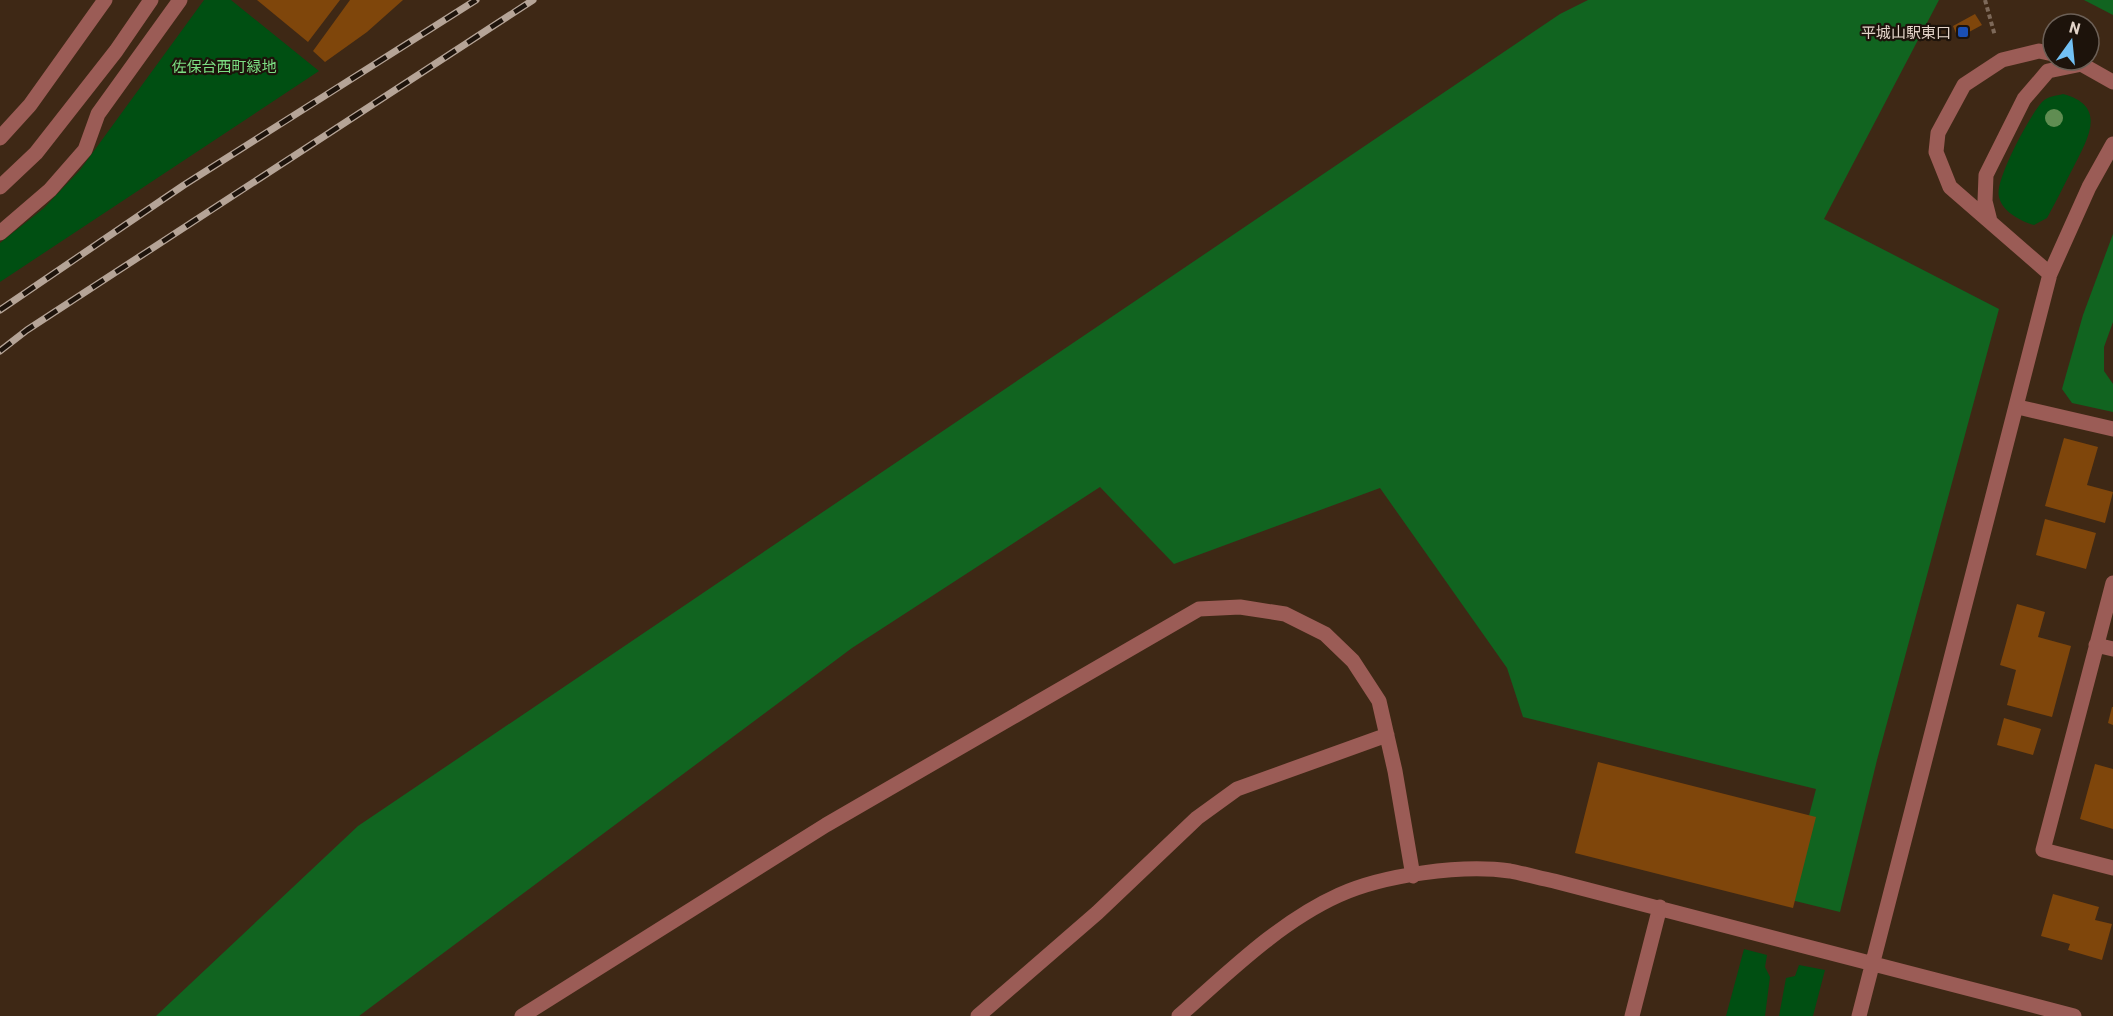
<svg xmlns="http://www.w3.org/2000/svg" width="2113" height="1016" viewBox="0 0 2113 1016" font-family="Barlow,'Noto Sans JP',sans-serif">
  <style>
    .green { fill: #004f12 }
    .forest { fill: #116420 }
    .building { fill: #7f460b }
    .lines { fill: none; stroke-linecap: round; stroke-linejoin: round }
    .path { stroke: #7d6959; stroke-width: 4; stroke-dasharray: 4.5 3; stroke-linecap: butt }
    .minor { stroke: #9b5c56; stroke-width: 15 }
    .rail-casing { stroke: #b5a497; stroke-width: 7 }
    .rail { stroke: #1d130b; stroke-width: 4.5; stroke-dasharray: 14; stroke-linecap: butt }
    .tree { fill: #608d52 }
    .transit-dot { fill: #1a4fb4; stroke: #1d130b; stroke-width: 2 }
    .labels { text-anchor: middle; dominant-baseline: central; stroke-width: 4.5; stroke-linejoin: round; paint-order: stroke }
    .poi-label { font-size: 15px; fill: #e3d4c9; stroke: #1d130b; text-anchor: end }
    .park-label { font-size: 15px; fill: #7cdf83; stroke: #1d130b }
  </style>
  <rect width="100%" height="100%" fill="#3e2815"/>
  <path class="green" d="M204,0H231L319,71L0,282V243L44,208L80,170Z
    M2063,94C2109,106 2087,140 2073,168C2064,185 2056,202 2047,218L2034,225C2020,221 2002,211 1999,197C1994,181 2030,115 2042,102C2048,96 2056,96 2063,94Z
    M1744,949L1767,955L1765,967L1770,977L1765,1016H1726Z
    M1799,965L1825,970L1813,1016H1779L1786,978L1795,976Z"/>
  <path class="forest" d="M1588,0H1939L1824,219L1999,309L1877,760L1840,912L1787,899L1816,789L1523,717L1507,668L1380,488L1174,564L1100,487L852,648L359,1016H156L358,826L1560,14Z
    M2084,0H2113V15Z
    M2113,234V322L2104,347V371L2113,384V412L2072,403L2062,389L2083,315Z"/>
  <path class="building" d="M257,0H340L308,42Z
    M350,0H403L367,32L325,62L313,51Z
    M1975,14L1982,25L1958,38L1953,26Z
    M2064,438L2098,447L2087,485L2113,492L2105,523L2045,506Z
    M2045,519L2096,533L2086,569L2036,555Z
    M2017,604L2045,612L2038,637L2071,646L2052,717L2007,705L2016,670L2000,665Z
    M2112,707H2113V725L2108,723Z
    M2004,718L2041,729L2033,755L1997,745Z
    M1598,762L1816,817L1793,908L1575,853Z
    M2095,764L2113,769V829L2080,819Z
    M2053,894L2099,907L2095,920L2112,924L2102,960L2068,950L2070,944L2041,936Z"/>
  <g class="lines">
    <path class="path" d="M1985,0L1995,36"/>
    <path class="minor" d="M2074,60L2113,82
      M0,138L30,105L105,0
      M0,187L36,153L116,51L151,0
      M1990,221L1985,201L1986,175L2024,99L2048,71L2082,64
      M0,233L50,190L85,150L98,114L180,0
      M2050,274L1950,187L1936,152L1938,133L1964,85L2002,60L2039,51L2053,54
      M2018,407L2113,429
      M2113,583L2043,850L2113,868
      M2096,645L2113,649
      M522,1016L826,825L1199,609L1240,607L1285,614L1325,634L1353,661L1379,701L1395,771L1413,876
      M978,1016L1097,913L1197,818L1237,789L1387,735
      M1179,1016C1228,973 1279,922 1339,895C1383,875 1462,864 1510,871C1525,874 1540,878 1554,881L2074,1016
      M1632,1016L1660,907
      M1859,1016L2050,274L2089,187L2113,144"/>
    <g class="rail-casing">
      <path id="rail" d="M0,310L184,185L476,0
        M0,351L27,330L533,0"/>
    </g>
    <use href="#rail" class="rail"/>
  </g>
  <circle class="tree" cx="2054" cy="118" r="9"/>
  <rect class="transit-dot" x="1957" y="26" width="12" height="12" rx="3"/>
  <g class="labels">
    <g class="poi-label">
      <text x="1951" y="32">平城山駅東口</text>
    </g>
    <g class="park-label">
      <text x="224" y="66">佐保台西町緑地</text>
    </g>
  </g>
  <g transform="translate(2071 42) rotate(15)"><circle r="28" fill="#1d130b" stroke="#6c6057" stroke-width="1.5"/>
  <path d="M0-4.5L10 22L0 15L-10 22Z" fill="#72c1f5"/>
  <text y="-9" font-size="16" font-weight="bold" text-anchor="middle" fill="#e3d4c9">N</text>
  </g>
</svg>
